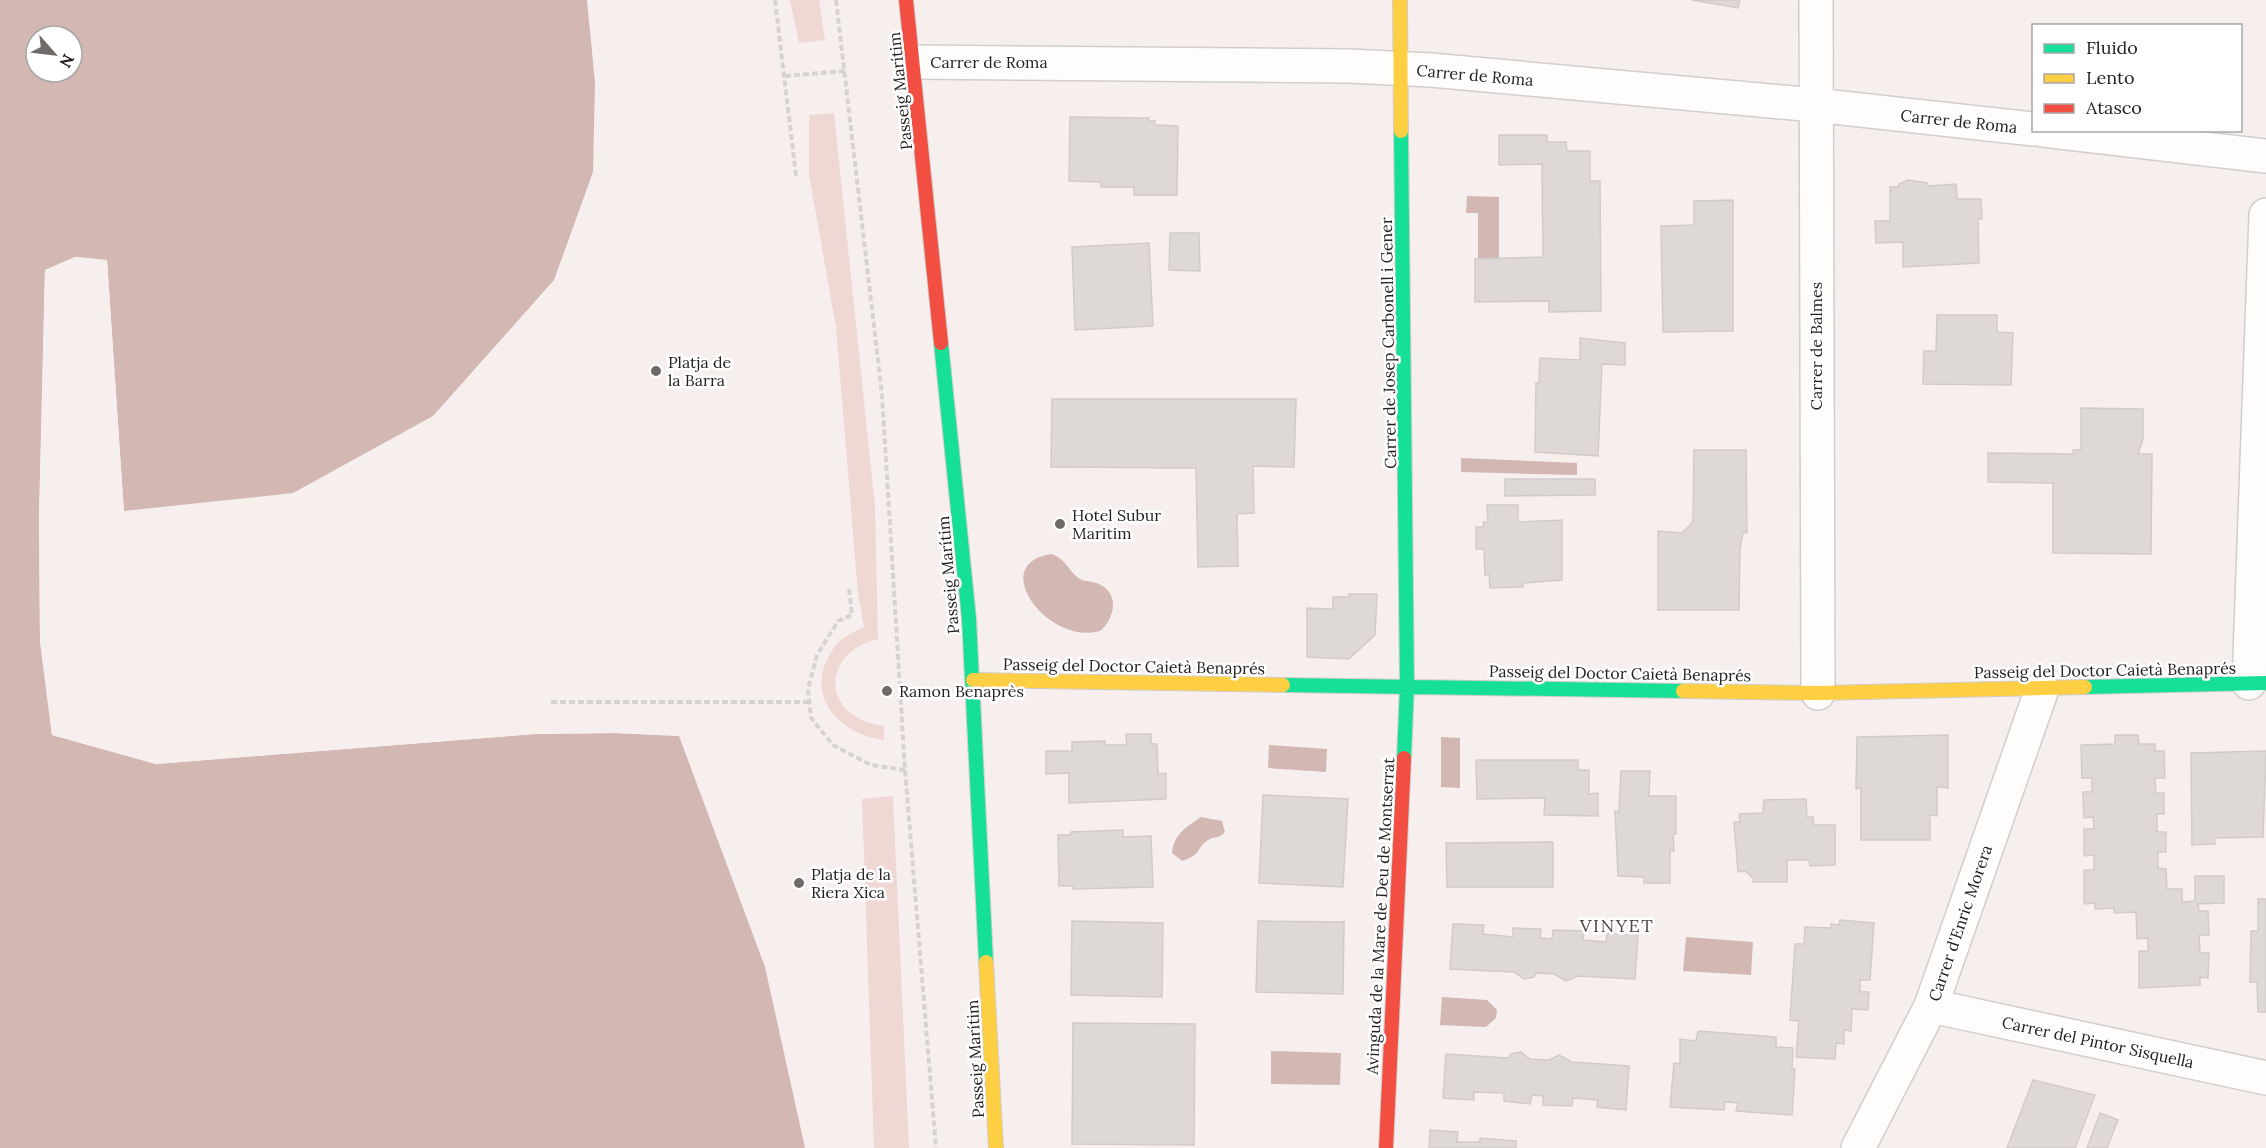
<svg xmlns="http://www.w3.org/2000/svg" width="2266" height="1148" viewBox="0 0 2266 1148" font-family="Lora,serif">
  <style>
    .green { fill: #efd8d4 }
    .water { fill: #d2b7b2; fill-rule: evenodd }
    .pier { fill: #f6efee }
    .building { fill: #ded8d7; stroke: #d1cccb; stroke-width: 1.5 }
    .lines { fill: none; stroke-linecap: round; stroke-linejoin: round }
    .street-casing { stroke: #d2cdcc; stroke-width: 36 }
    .fast-casing { stroke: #d2cdcc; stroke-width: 16 }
    .slow-casing { stroke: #d2cdcc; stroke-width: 16 }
    .jam-casing { stroke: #d2cdcc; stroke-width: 16 }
    .path { stroke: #d6d4d3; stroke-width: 4; stroke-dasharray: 6 3; stroke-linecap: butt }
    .street { stroke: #fefdfc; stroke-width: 33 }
    .fast { stroke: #16e098; stroke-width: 14 }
    .slow { stroke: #ffcf43; stroke-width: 14 }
    .jam { stroke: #f24e42; stroke-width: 14 }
    .poi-dot { fill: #6f6968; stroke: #fff; stroke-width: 2 }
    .labels { text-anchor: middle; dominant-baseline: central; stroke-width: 5; stroke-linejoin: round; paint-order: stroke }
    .street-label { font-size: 16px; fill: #262120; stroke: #fff }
    .poi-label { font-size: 16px; fill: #262120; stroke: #fff; text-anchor: start }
    .neighbourhood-label { font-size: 18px; letter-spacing: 1.5px; fill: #504644; stroke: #fff }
  </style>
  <rect width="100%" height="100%" fill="#f6efee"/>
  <path class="green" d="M790,0H819L825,40L799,43Z
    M834,113L875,507L878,639C822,652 818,716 884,726V740C847,736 809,704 825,664C829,656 833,647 840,641C846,635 856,631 864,627L858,594L836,327L809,175V115Z
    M893,796L909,1148H874L862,799Z"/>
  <path class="water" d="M0,0H587L595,83L593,172L554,280L433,416L293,493L124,511L107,260L75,257L45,270L39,519L40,641L52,735L156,764L535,734L614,733L679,736L765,967L805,1148H0ZM36,36H72V72H36Z
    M1467,196L1499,197V258L1478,259V213H1466Z
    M1461,458L1577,463V475L1461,472Z
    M1052,554C1068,561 1068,571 1080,579C1086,582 1093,581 1099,584C1120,594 1115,618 1100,631C1048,646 986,563 1052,554Z
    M1441,737L1460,738V788L1441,787Z
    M1269,745L1327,749L1326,772L1268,768Z
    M1201,817L1222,821L1225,832C1219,839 1215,836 1208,840C1195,849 1202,855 1182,861L1172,853C1174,834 1186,827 1201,817Z
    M1686,937L1753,942L1751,975L1683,971Z
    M1442,997L1487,1000L1497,1010L1496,1018L1486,1027L1440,1025Z
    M1271,1051L1341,1053L1340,1085L1271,1084Z"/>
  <path class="pier" d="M75,257L107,260L124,514L121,511L104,263L76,260L48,272L42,519L43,641L55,733L157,761L534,731L614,730L679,733L682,736L614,733L534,734L156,764L52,735L40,641L39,519L45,270Z"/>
  <path class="building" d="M1692,0H1740L1738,8Z
    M1070,117L1149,118V121H1155V125L1178,126L1177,195H1134V187H1101V182L1069,181Z
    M1499,135H1547V142H1566L1567,151H1590V181H1600L1601,311L1549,312V301L1475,302V259L1543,257L1542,164L1499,165Z
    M1908,180L1927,183L1928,186L1956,184L1957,199H1981L1982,219H1978L1979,263L1903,267V242L1876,243L1875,221H1890V187H1899V184Z
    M1733,200V331L1663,332L1661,226L1694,225V201Z
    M1170,233H1199L1200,271L1169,270Z
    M1149,243L1153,326L1075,330L1072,247Z
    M1937,315H1997V332L2013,333L2011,385L1923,384L1924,351H1936Z
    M1580,338L1625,343V365L1602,364L1598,456L1535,452L1536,383H1539L1540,358L1580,360Z
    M1052,399H1296L1294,467L1253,466L1254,513L1237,514L1238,566L1198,567L1196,468L1051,467Z
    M2081,408L2143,409V439L2138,454H2152L2151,554L2053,553V483L1988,482V453L2074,454L2073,450H2081Z
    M1694,450H1746L1747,533L1743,532L1740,549L1739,610H1658V531L1682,533L1693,522Z
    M1505,479H1595V495L1505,496Z
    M1487,505H1518V522L1562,520V580L1523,583V587L1490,588L1489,574L1485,575L1484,549H1476V527H1484L1483,522H1488Z
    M1349,594H1377L1375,635L1349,659L1307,657V608L1333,609V597H1349Z
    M1126,734H1151V744H1157L1158,774L1166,773V799L1069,803V773L1046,774V751H1072V742L1105,741V745H1127Z
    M1948,735V788L1937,787V816L1930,815V840H1861V788L1856,789L1857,737Z
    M2115,735H2138L2139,744H2155V751H2164L2165,778H2155L2156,793H2164V814H2157V832H2166V852H2158V868L2166,869L2167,889H2182V902L2195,901V876H2224V903L2198,904L2199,911H2208L2209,935H2199L2200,953H2209L2208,978L2200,977V985L2139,988V951H2148V938L2137,939L2136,912L2114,913V908L2095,909V903L2084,904V870H2094V855L2084,856V829H2094L2093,817L2084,818L2083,792H2092V778H2082L2081,745L2115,744Z
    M2266,751L2263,837L2214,838L2215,844L2192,845L2191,753Z
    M1476,760H1578V770H1589V794L1598,793V816L1544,815L1545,798L1477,799Z
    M1621,771H1650L1649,796H1676V834H1673L1674,851L1670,850V883H1644V877L1618,876L1615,811L1619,812Z
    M1263,795L1348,799L1343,887L1259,883Z
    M1806,799L1807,817H1813L1814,825H1835V865L1810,866L1809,860H1787V882H1753L1754,879L1745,871L1738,872L1734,822H1740L1739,814L1763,813L1764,800Z
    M1123,830V837L1151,836L1153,887L1073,889V886H1059L1058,835H1070L1071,832Z
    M1553,842V887H1447L1446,843Z
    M2258,899H2266V1012H2258L2257,982H2250L2251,931H2258Z
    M1840,920L1874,923L1870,980H1860V992H1869L1868,1010L1852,1009L1851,1031L1844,1030V1044L1836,1043L1835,1059L1796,1057L1799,1021L1790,1020L1795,944H1804L1805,927L1831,928V924L1839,925Z
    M1072,921L1163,923L1162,997L1071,995Z
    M1258,921L1344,922L1343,994L1256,992Z
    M1453,924L1484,925L1483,934L1513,937V928L1541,929L1540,938L1552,939L1553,930L1584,931L1583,940L1606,942L1607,933L1638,935L1635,979L1578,976L1566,981L1554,974L1536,973L1534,977L1524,979L1514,972L1450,969Z
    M1073,1023L1195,1024L1194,1145L1072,1144Z
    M1698,1031L1776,1037V1047L1793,1048L1792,1069H1795L1792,1115L1736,1111L1738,1103L1725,1102L1724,1110L1670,1107L1674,1063L1680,1064V1039L1696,1041Z
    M1521,1052L1530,1059L1549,1060L1559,1055L1572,1062L1629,1066L1626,1110L1597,1107L1598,1100L1573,1098L1572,1106L1543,1105V1096L1532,1095L1530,1104L1504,1101V1093L1474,1092V1100L1443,1098L1446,1054L1508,1058L1511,1054Z
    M2033,1080L2095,1095L2075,1148H2007Z
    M2100,1113L2118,1120L2107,1148H2087Z
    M1430,1130L1458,1132L1457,1142H1480V1138L1516,1141V1148H1429Z"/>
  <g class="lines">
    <g class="street-casing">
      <path id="street" d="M1816,0L1818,693
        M914,62L1349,66L1431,70L1815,105L2034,129
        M2043,130L2266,156
        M2249,683L2266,215
        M1931,1006L2266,1078
        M1858,1148L1931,1006L2042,689"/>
    </g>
    <g class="fast-casing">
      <path id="fast" d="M1401,131L1407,686L1404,758
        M941,343L969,619L986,962
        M1283,685L1683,691
        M2085,687L2266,683"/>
    </g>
    <g class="slow-casing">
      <path id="slow" d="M1400,0L1401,131
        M973,680L1283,685
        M1683,691L1818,693L2085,687
        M986,962L996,1148"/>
    </g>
    <g class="jam-casing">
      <path id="jam" d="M906,0L941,343
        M1386,1148L1404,758"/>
    </g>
    <path class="path" d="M775,0L796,176
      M836,0L882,395L905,770L936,1148
      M785,76L845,71
      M849,589L852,615L838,621L817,655L808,689L811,718L833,745L871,765L905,770
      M551,702H810"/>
    <use href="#street" class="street"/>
    <use href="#fast" class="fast"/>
    <use href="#slow" class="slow"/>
    <use href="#jam" class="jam"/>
  </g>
  <g class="poi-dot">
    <circle cx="656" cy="371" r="6"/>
    <circle cx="1060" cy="524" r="6"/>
    <circle cx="887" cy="691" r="6"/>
    <circle cx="799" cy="883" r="6"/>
  </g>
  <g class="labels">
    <g class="street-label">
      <text x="989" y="62">Carrer de Roma</text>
      <text transform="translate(1475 75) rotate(5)">Carrer de Roma</text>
      <text transform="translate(900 91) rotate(-96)">Passeig Marítim</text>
      <text transform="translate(1959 121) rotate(6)">Carrer de Roma</text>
      <text transform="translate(1388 343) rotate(-91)">Carrer de Josep Carbonell i Gener</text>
      <text transform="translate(1816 346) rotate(-90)">Carrer de Balmes</text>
      <text transform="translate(948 575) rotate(-95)">Passeig Marítim</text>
      <text transform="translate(1134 666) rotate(1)">Passeig del Doctor Caietà Benaprés</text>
      <text transform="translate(2105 670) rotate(-1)">Passeig del Doctor Caietà Benaprés</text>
      <text transform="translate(1620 673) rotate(1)">Passeig del Doctor Caietà Benaprés</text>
      <text transform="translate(1380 916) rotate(-87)">Avinguda de la Mare de Deu de Montserrat</text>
      <text transform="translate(1960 923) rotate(-71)">Carrer d'Enric Morera</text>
      <text transform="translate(2098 1042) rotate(12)">Carrer del Pintor Sisquella</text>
      <text transform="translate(975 1059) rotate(-93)">Passeig Marítim</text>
    </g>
    <g class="poi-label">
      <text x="668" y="362">Platja de<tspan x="668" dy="18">la Barra</tspan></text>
      <text x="1072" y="515">Hotel Subur<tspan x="1072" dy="18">Maritim</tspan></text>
      <text x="899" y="691">Ramon Benaprès</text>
      <text x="811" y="874">Platja de la<tspan x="811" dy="18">Riera Xica</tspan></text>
    </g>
    <g class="neighbourhood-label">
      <text x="1617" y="925">VINYET</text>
    </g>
  </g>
  <rect x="2032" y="24" width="210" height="108" fill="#ffffff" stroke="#a8a6a6" stroke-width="1.5"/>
  <rect x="2044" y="44" width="30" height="9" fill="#16e098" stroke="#a8a6a6" stroke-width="1.5"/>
  <text x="2086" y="54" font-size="18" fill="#262120">Fluido</text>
  <rect x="2044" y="74" width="30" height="9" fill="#ffcf43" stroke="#a8a6a6" stroke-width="1.5"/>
  <text x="2086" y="84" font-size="18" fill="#262120">Lento</text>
  <rect x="2044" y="104" width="30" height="9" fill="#f24e42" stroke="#a8a6a6" stroke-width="1.5"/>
  <text x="2086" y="114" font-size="18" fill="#262120">Atasco</text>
  <g transform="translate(54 54) rotate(118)"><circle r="28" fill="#ffffff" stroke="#a8a6a6" stroke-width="1.5"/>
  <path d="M0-4.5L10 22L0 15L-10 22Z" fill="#6f6968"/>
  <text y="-9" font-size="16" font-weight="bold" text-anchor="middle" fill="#262120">N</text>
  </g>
</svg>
